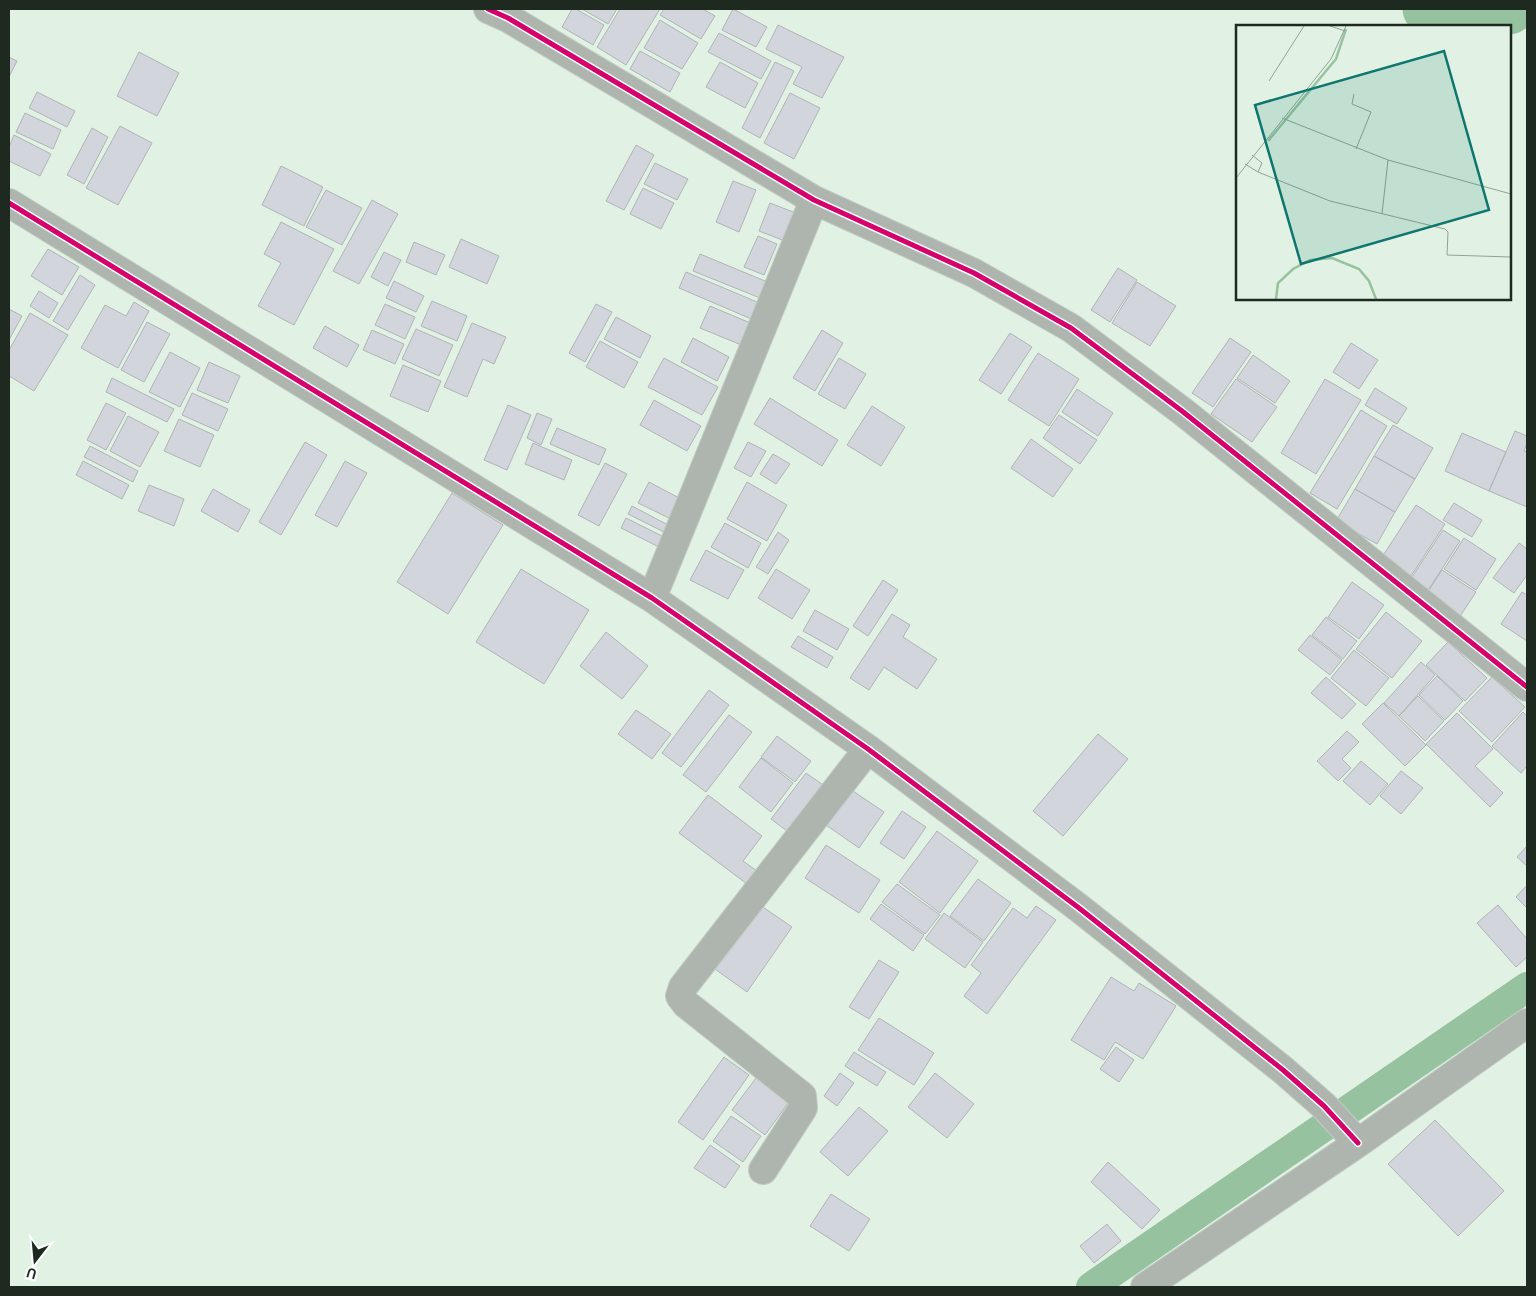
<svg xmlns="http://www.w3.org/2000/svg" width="1536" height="1296" viewBox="0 0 1536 1296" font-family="'DM Sans',sans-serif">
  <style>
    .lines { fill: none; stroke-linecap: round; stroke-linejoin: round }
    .canal { stroke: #97c29f; stroke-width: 30 }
    .river { stroke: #97c29f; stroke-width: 51 }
    .building { fill: #d2d5db; stroke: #afb5b5 }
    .minor-casing { stroke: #c0ccc2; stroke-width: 30 }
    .minor { stroke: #aeb5af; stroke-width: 28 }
    .cycleway-casing { stroke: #fff; stroke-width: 8 }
    .cycleway { stroke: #d6006c; stroke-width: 5 }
    .inset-river { fill: none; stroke: #97c29f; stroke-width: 2.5 }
    .inset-road { fill: none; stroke: #93a296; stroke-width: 1 }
    .view { fill: #0f766e; fill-opacity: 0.15; stroke: #0f766e; stroke-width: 2.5 }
    .inset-edge { fill: none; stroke: #1e2a20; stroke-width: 2.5 }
  </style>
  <rect width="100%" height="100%" fill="#e1f2e4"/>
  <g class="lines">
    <path class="canal" d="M1091,1287L1527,987"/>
    <path class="river" d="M1428,9L1453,11L1509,9"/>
  </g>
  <path class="building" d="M572,9H576L604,25L593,45L562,27Z
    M582,9H617L608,24Z
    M620,9H660L626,65L597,47Z
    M664,9H703L715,16L701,39L660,15Z
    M733,9L767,27L756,47L722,30Z
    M660,20L698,43L682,69L644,48Z
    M778,25L844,57L822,98L793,84L802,67L766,49Z
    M719,33L771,61L761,79L708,52Z
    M640,51L680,73L670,92L630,69Z
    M139,52L179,73L157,116L117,96Z
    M9,57L17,61L9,77Z
    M720,62L758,83L745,108L706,87Z
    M775,62L794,71L760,138L742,128Z
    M37,92L75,111L67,127L29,108Z
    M790,93L820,108L794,159L764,143Z
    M25,113L61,130L53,149L16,132Z
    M120,126L152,143L118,205L86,188Z
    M92,128L108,137L84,184L67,175Z
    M14,135L51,154L40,176L9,161V147Z
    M636,145L654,155L624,210L606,201Z
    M655,163L688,179L677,200L644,184Z
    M281,166L323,187L304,226L262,205Z
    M733,181L756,190L739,232L716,222Z
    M643,188L674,203L661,229L630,214Z
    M326,190L362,208L342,245L306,227Z
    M372,200L398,214L359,284L333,271Z
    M770,203L806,217L795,245L759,231Z
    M281,222L334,249L294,325L258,306L281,263L264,254Z
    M758,236L777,244L764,275L744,267Z
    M461,239L499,256L487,284L449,267Z
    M414,242L445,255L436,275L406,262Z
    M48,249L79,267L62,295L31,276Z
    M384,252L401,260L388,286L371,277Z
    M700,254L777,286L770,302L693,271Z
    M1118,268L1137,280L1110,322L1091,310Z
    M686,272L769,307L763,324L679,288Z
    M80,275L95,285L68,330L53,321Z
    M394,281L424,296L416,312L386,298Z
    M1137,282L1176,306L1150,346L1112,323Z
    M39,291L58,303L49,318L30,306Z
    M432,301L467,316L457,341L421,326Z
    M134,302L149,311L118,368L81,348L105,305L126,316Z
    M385,304L415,317L405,339L375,325Z
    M596,304L612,312L585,362L569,353Z
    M710,306L760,327L751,349L700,328Z
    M9,309L22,316L9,340Z
    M30,313L68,335L34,391L9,376V350Z
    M616,317L651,336L640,358L604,339Z
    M147,322L170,334L144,382L121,370Z
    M472,323L506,337L494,364L483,359L467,397L444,387Z
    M325,326L359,345L347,367L313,348Z
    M416,329L453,345L439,376L402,359Z
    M372,330L404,344L395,364L363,350Z
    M822,330L843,343L815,391L793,378Z
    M1010,333L1032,347L1001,394L979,380Z
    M693,338L729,357L717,381L681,362Z
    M1230,338L1251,352L1213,407L1192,393Z
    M600,341L638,362L624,388L586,367Z
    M1351,343L1378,360L1359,389L1333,372Z
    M170,352L200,368L180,407L149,392Z
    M1038,353L1079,379L1049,426L1008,400Z
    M1253,355L1290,381L1275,403L1237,378Z
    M664,358L718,387L702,415L648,387Z
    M839,358L866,374L845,409L818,394Z
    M209,362L240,376L228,403L197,390Z
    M403,365L441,381L428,412L390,396Z
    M112,378L174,409L167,422L106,392Z
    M1236,379L1277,407L1252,442L1211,414Z
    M1325,379L1361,400L1316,474L1281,453Z
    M1375,388L1407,408L1397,424L1365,405Z
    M1077,389L1113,413L1098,436L1062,412Z
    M192,393L228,409L218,431L182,415Z
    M770,398L838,440L822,466L754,424Z
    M654,400L701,426L687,451L640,425Z
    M106,403L126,413L106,450L87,440Z
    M508,405L531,415L507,470L484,460Z
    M872,406L905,427L881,466L847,445Z
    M1361,410L1387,426L1337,509L1310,493Z
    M537,413L552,419L541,445L527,438Z
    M1059,415L1097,440L1080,464L1043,438Z
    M128,416L159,432L140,467L110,451Z
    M179,419L214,435L200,467L164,451Z
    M1393,425L1433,448L1415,479L1374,456Z
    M557,428L606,449L599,465L550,444Z
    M1515,431L1527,436V443L1524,451L1527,452V507L1489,491Z
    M1462,433L1506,452L1489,491L1445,471Z
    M1031,439L1073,469L1053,497L1011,468Z
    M305,442L327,455L281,535L259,522Z
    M748,442L766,451L751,477L734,468Z
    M533,443L572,460L564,480L525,464Z
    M90,446L138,471L133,482L84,457Z
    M773,454L790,464L776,484L760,474Z
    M1374,456L1415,479L1395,512L1355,489Z
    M83,461L129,485L122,499L76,475Z
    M345,461L367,473L337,527L315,515Z
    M605,463L627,474L599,526L578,515Z
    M649,482L681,499L671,519L638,503Z
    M747,482L787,505L767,541L727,519Z
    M149,485L184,499L174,526L138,511Z
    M213,489L250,510L238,532L201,511Z
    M1355,489L1395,512L1377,544L1336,521Z
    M452,493L503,525L448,614L397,582Z
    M1454,503L1482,520L1472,537L1443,520Z
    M1416,505L1445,524L1411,576L1382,557Z
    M632,506L670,526L666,533L628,514Z
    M626,518L664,537L659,547L621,528Z
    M725,523L761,543L748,568L711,547Z
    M1443,530L1460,541L1425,595L1408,583Z
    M778,532L789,540L768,574L756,567Z
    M1464,538L1496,559L1476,590L1444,569Z
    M1519,543L1527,549V575L1514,593L1493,578Z
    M706,550L744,570L728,599L690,580Z
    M521,569L589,610L544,684L476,642Z
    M776,569L810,590L792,619L758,598Z
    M1442,570L1476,592L1459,618L1425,596Z
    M883,580L898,590L868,636L853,626Z
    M1352,582L1384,605L1359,639L1328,617Z
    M1522,592L1527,595V641L1501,624Z
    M815,610L849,629L837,650L803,631Z
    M1386,612L1422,641L1392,678L1356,649Z
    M892,614L910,625L903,637L937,659L917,689L884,667L869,690L850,678Z
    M1326,617L1357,641L1343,659L1312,635Z
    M606,632L648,666L622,699L580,666Z
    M1310,635L1342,660L1330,675L1298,650Z
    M798,636L833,657L827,668L791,647Z
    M1448,642L1487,678L1465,701L1426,665Z
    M1354,650L1389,678L1366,706L1331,678Z
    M1421,662L1435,675L1399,716L1384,703Z
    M1437,676L1463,701L1445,720L1419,695Z
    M1326,677L1356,704L1342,719L1311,693Z
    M1492,677L1525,707L1492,742L1459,711Z
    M709,690L729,705L681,767L662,753Z
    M1418,696L1444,721L1425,741L1399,716Z
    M1383,703L1426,745L1405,766L1362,724Z
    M636,710L671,734L652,759L618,734Z
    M1523,712L1527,716V766L1521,773L1492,746Z
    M1457,713L1493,749L1475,766L1503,793L1490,807L1426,744Z
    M729,715L752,732L706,792L683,775Z
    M1347,731L1359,742L1342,759L1351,768L1338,781L1317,761Z
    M1098,734L1128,759L1063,836L1033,811Z
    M777,736L811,761L795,782L761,757Z
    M761,758L793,783L771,812L739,787Z
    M1361,761L1388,784L1370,805L1343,781Z
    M1401,771L1423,788L1401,814L1380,796Z
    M806,773L826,787L791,834L771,819Z
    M850,789L884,812L859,848L826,825Z
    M708,795L762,836L743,861L757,871L747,884L679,833Z
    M902,811L926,827L904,859L880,843Z
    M937,831L978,861L940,913L899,882Z
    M826,845L880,880L859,913L805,878Z
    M1527,846V866L1517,857Z
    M978,879L1011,903L984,941L950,916Z
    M897,884L940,915L925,934L882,902Z
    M1527,885V908L1516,897Z
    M757,903L792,927L747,992L712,967Z
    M881,904L924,935L913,951L870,919Z
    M1498,905L1527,939V957L1516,967L1477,923Z
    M1036,906L1056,920L987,1014L964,996L981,973L971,965L1013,908L1027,918Z
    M944,913L983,942L965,968L925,939Z
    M879,960L899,972L869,1019L849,1007Z
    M1111,977L1134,991L1139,983L1176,1006L1143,1059L1115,1042L1104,1060L1071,1040Z
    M879,1018L934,1053L914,1085L858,1050Z
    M1116,1047L1134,1060L1119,1082L1100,1069Z
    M854,1052L886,1072L877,1086L845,1066Z
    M724,1057L749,1075L703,1140L678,1122Z
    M840,1073L854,1083L837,1106L824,1096Z
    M935,1073L974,1104L947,1138L908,1107Z
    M756,1078L789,1102L765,1135L732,1110Z
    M859,1107L888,1131L848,1176L820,1152Z
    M731,1116L761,1136L743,1162L713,1141Z
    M1435,1120L1504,1191L1458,1236L1388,1164Z
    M710,1145L740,1166L725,1188L694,1168Z
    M1108,1162L1160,1210L1142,1229L1091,1182Z
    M831,1194L870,1219L849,1251L810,1226Z
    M1107,1224L1121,1241L1094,1263L1080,1246Z"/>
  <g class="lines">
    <g class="minor-casing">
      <path id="minor" d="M488,9L508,18L814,200L974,273L1071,328L1182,411L1527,687
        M9,203L652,598L868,749L1079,908L1283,1070L1324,1106L1358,1143
        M652,598L814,200
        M763,1170L803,1108L802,1096L686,1004L680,996L683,987L868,749
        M1145,1287L1358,1143L1527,1023"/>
    </g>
    <use href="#minor" class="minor"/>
    <g class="cycleway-casing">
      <path id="cycleway" d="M488,9L508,18L814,200L974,273L1071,328L1182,411L1527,687
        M9,203L652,598L868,749L1079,908L1283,1070L1324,1106L1358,1143"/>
    </g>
    <use href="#cycleway" class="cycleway"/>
  </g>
  <g transform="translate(1236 25)">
    <rect width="275" height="275" fill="#e1f2e4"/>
    <path class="inset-river" d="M32,116L100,34L110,4M40,274L42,258L57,244L74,235L96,233L123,244L133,256L140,274"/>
    <path class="inset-road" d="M94,1L109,6M33,56L68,1M118,69L116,79L135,87L120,124M46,93L152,135L275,169M16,130L26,138L22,147L94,176L209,204L212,207L211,230L275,232M9,139L22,147M0,153L95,34L110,1M146,189L152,135"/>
    <path class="view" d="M208,26L253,185L65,239L19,80Z"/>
    <rect width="275" height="275" class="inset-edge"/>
  </g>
  <rect width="1536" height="1296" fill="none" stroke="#1e2a20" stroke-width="20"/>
  <g transform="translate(35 1261) rotate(196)" stroke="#ffffff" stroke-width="4" paint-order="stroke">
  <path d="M0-4L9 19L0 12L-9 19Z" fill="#1e2a20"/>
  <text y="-8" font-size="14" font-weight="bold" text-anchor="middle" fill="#1e2a20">U</text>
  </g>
</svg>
